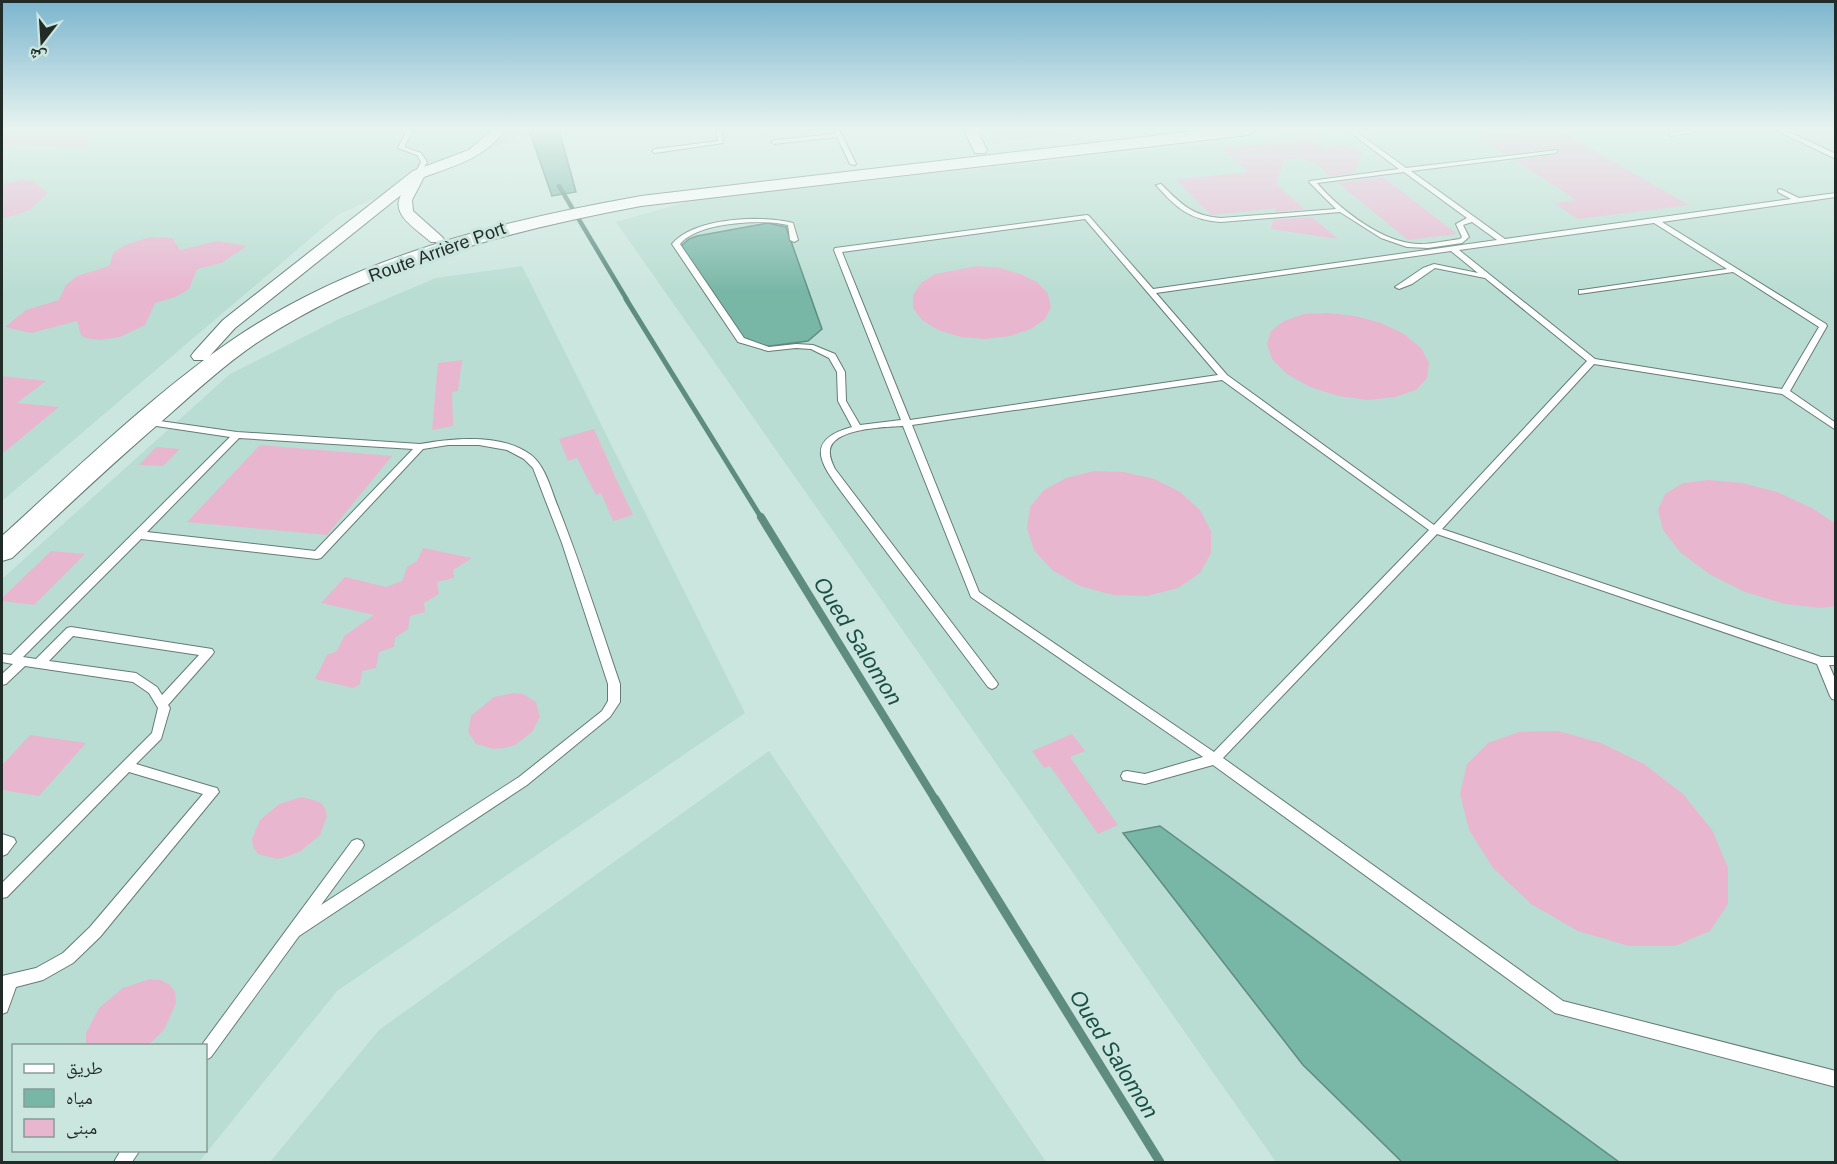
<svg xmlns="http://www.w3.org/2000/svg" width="1837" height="1164" viewBox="0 0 1837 1164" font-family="Helvetica,'Noto Naskh Arabic',sans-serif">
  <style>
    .built { fill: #b9ddd2; fill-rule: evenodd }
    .water { fill: #78b6a6; stroke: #5e8d80; stroke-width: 1.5 }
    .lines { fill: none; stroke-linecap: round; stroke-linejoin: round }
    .stream-far3 { stroke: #5e8d80; stroke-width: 4.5 }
    .stream-far2 { stroke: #5e8d80; stroke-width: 5 }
    .stream-far1 { stroke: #5e8d80; stroke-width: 8 }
    .stream { stroke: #5e8d80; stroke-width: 9 }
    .building { fill: #e9b6d0 }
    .service-casing { stroke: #647c75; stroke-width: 2 }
    .minor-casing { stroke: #647c75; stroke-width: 2 }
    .tertiary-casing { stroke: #647c75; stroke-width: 2 }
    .service { fill: #fff; fill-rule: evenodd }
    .minor { fill: #fff; fill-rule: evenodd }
    .tertiary { fill: #fff; fill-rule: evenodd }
    .labels { text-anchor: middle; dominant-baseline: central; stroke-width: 6; stroke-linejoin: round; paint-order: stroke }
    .far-street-label { font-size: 18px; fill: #212c29; stroke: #cbe6de }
    .water-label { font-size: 22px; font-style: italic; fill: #1a4f43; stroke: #cbe6de }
  </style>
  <rect width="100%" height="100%" fill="#cbe6de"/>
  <path class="built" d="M2,130H524L525,134L339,214L2,501Z
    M995,130H1104L992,142Z
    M1379,130H1835V1162H1276L616,222L697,199L1307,133L1336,138L1375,135Z
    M522,266L745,713L337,991L199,1162H2V579L230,374L339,319L436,278ZM14,1046H206V1150H14Z
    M769,751L1046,1162H270L379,1030Z"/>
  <path class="water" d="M529,130H559L576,192L552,196Z
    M768,223L786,227L822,329L808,341L763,347L742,338L680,247L689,239L697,236Z
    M1160,826L1619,1162H1402L1303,1065L1123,833Z"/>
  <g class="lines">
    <path class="stream-far3" d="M559,186L627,300"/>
    <path class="stream-far2" d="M626,299L762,519"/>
    <path class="stream-far1" d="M761,517L936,801"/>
    <path class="stream" d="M935,799L1160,1162"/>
  </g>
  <path class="building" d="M2,130H88V147L2,145Z
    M1542,130H1558L1689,205L1578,219L1554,203L1576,200L1515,160L1555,155L1560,151L1559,148L1505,154L1478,137Z
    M1312,139L1326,147L1343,145L1362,152L1355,173L1330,176L1315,163L1299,158L1284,160L1276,184L1304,209L1275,212L1276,208L1211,215L1176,180L1248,172L1222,148Z
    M1383,177L1457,234L1408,240L1338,183Z
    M22,180L33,181L48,193L30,210L2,219V184Z
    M1312,217L1338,239L1271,229L1273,220Z
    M150,237L172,238L180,250L218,241L247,246L221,263L197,269L189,289L175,297L155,303L145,325L120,337L100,340L85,338L81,335L77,321L31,333L5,327L26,310L59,300L66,285L77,276L109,266L114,252L125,245Z
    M977,266L1000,268L1021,274L1038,283L1048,294L1051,307L1045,319L1031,329L1010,336L985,339L961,337L938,330L922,320L913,308V295L921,283L935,274Z
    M1328,313L1355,316L1381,323L1404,334L1421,348L1429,363L1427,378L1416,390L1395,397L1368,400L1338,396L1310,387L1287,374L1272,359L1267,344L1271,331L1284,321L1304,314Z
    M462,360L458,391L452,392L453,426L432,430L438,363Z
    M2,376L46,381L17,403L59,407L2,454Z
    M594,429L618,483L633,515L613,521L601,493L596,495L577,458L568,461L559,439Z
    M260,445L392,456L327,535L187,522Z
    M156,447L180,449L163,466L139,465Z
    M1094,471L1124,472L1154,479L1180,492L1200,510L1211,531V553L1200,573L1178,588L1147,596L1113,595L1080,586L1052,570L1034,550L1027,528L1030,507L1044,490L1066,478Z
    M1709,480L1742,483L1777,492L1812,508L1836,524V606L1822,608L1785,604L1745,592L1709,574L1680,552L1663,530L1658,510L1665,494L1683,483Z
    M423,548L472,558L453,570L454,578L437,582L439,594L424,603L425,612L410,616L408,629L395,638L394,647L379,652L376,668L362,671L360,684L353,688L315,679L327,655L337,651L344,636L374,615L321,603L345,577L386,587L402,581L407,567L417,561Z
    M51,551L85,554L34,605L2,601V598Z
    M514,693L523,694L536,702L540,717L532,732L515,745L504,748L494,749L476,744L468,732L471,716L494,697Z
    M1558,731L1601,743L1644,764L1683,794L1712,830L1728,868V904L1710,931L1675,946H1629L1578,931L1531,904L1493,868L1469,830L1460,794L1467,764L1488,743L1519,732Z
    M1072,734L1085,751L1070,757L1118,825L1098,834L1050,766L1044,768L1032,751Z
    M30,735L86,743L39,796L2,790V765Z
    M302,797L320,802L325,808L327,816L320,835L301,851L289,856L277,859L258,854L253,847L252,839L260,820L279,804Z
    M150,979L161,980L170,985L175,992L176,1003L165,1028L154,1040L146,1046H86V1033L99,1008L123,988Z"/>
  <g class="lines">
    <g class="service-casing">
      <path id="service" d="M407,130H413L404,147L421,153L427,162L420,175L415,174L421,162L417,155L398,148Z
        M716,130H722L723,143L655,153L652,151L655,149L718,141Z
        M838,130L842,135L856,164L855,165L850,164L837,137L774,144L771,142L774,140L835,134V131Z
        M1347,130H1354L1406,168L1557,150L1558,151L1555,153L1411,171L1505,239L1791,199L1778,192V190L1780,189L1799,198L1836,193V197L1662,222L1826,324L1827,326L1790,391L1836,423V430L1782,394L1594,364L1442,529L1821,657H1836V665H1829L1836,681V700L1832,699L1830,696L1817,664L1437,534L1223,758L1563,1001L1836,1071V1087L1555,1013L1213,765L1145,784L1123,780L1121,776L1123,772L1127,771L1145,774L1203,757L971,597L903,426C886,427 833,428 830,450C829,457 832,463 835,469L996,681L998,684L996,687L992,689L988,687L846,498C824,468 800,441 852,427L838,401L837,372L829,358L811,349L796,348L768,351L738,342L672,244C694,217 762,215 793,223L798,240L794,242L790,240L788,225C761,219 698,222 680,244L744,338L769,347L796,344L813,345L835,354L845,372L846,401L860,425L901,420L834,250L835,248L1087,215L1089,216L1153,289L1497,240L1472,222L1463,225L1469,237L1462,243L1428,248L1407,247L1381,238L1340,212L1221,222C1190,220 1176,208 1156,185L1161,184C1181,204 1192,216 1221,218L1336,209L1309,182L1310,181L1399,169ZM1404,172L1467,218L1456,224L1462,237L1460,239C1443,241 1426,246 1409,243C1377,238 1337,207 1317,183ZM1085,219L1218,375L910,420L842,252ZM1654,223L1727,269L1582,290H1579V294L1733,272L1819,327L1782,389L1595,359L1459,250ZM1451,251L1478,273L1434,264L1423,268L1395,287L1399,289L1412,284L1435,268L1485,278L1587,361L1434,525L1227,375L1156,293ZM1222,380L1429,530L1214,752L979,592L912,425Z
        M1685,130H1705L1671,136L1668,134Z
        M1776,130H1785L1836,154V159Z
        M146,419L237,432L420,444C453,438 502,433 531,455C546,467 551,490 558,507C581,565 600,625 620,684V702L610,717L527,785L299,936L211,1057L206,1060V1046H201L352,841L357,839L362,841L364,845L362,849L321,905L519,777L602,711L608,701V684L562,543L533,468L524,459L507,450L479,445H448L423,449L321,558L317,559L141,539L23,657L36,659L67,628L71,627L212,649L214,652L212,655L168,705L170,708L161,739L136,764L213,787L217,788L219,792L100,937L73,963L43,980L16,987L7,1012L2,1014V976L36,968L63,953L90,927L203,794L129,772L7,897L2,898V883L152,733L158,708L149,693L133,682L25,666L6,684L2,685V674L13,664L2,662V654L11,655L230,437L143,424L142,422ZM239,438L413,449L315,551L147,532ZM73,636L199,655L162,695L157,687L136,673L49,661Z
        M2,834L14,838L16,842L7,854L2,856Z
        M121,1150H140L132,1162H114Z"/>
    </g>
    <g class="minor-casing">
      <path id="minor" d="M492,130H505C485,158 454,166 424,177L412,200L413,211L441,236L444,239L441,242H431C418,230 390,215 401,195L235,328L206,360H194L191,356L194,352L223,320L413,171L469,150Z
        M964,130H977L987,150L985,153H975Z"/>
    </g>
    <g class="tertiary-casing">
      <path id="tertiary" d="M1203,130H1256L1248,135L641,206C506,231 374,266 258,342C227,363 198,389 170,414C116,460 64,509 12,558L2,561V536C76,469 158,389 241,334C361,255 501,221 641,196Z"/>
    </g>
    <use href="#service" class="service"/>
    <use href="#minor" class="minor"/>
    <use href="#tertiary" class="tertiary"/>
  </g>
  <linearGradient id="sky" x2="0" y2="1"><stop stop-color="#7bb5ce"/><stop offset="0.44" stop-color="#e8f4f0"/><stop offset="1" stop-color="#e8f4f0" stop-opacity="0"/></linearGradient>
  <rect width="1837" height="293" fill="url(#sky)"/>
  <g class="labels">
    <g class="far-street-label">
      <text transform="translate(437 252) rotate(-20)">Route Arrière Port</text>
    </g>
    <g class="water-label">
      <text transform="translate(858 641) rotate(58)">Oued Salomon</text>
      <text transform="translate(1114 1054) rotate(58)">Oued Salomon</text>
    </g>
  </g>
  <rect width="1837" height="1164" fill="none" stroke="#212c29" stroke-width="6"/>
  <rect x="12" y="1044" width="195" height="108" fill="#cbe6de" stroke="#879c96" stroke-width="1.5"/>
  <rect x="24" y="1064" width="30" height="9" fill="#ffffff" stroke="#879c96" stroke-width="1.5"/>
  <text x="66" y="1074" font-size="18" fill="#212c29">طريق</text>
  <rect x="24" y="1089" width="30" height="18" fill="#78b6a6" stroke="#879c96" stroke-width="1.5"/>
  <text x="66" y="1104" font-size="18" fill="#212c29">مياه</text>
  <rect x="24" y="1119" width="30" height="18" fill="#e9b6d0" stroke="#879c96" stroke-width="1.5"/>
  <text x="66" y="1134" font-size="18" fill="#212c29">مبنى</text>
  <g transform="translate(42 42) rotate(197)" stroke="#cbe6de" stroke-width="4.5" paint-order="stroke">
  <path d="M0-4.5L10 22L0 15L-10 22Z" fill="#212c29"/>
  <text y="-9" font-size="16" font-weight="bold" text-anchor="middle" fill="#212c29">ش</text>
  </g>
</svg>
